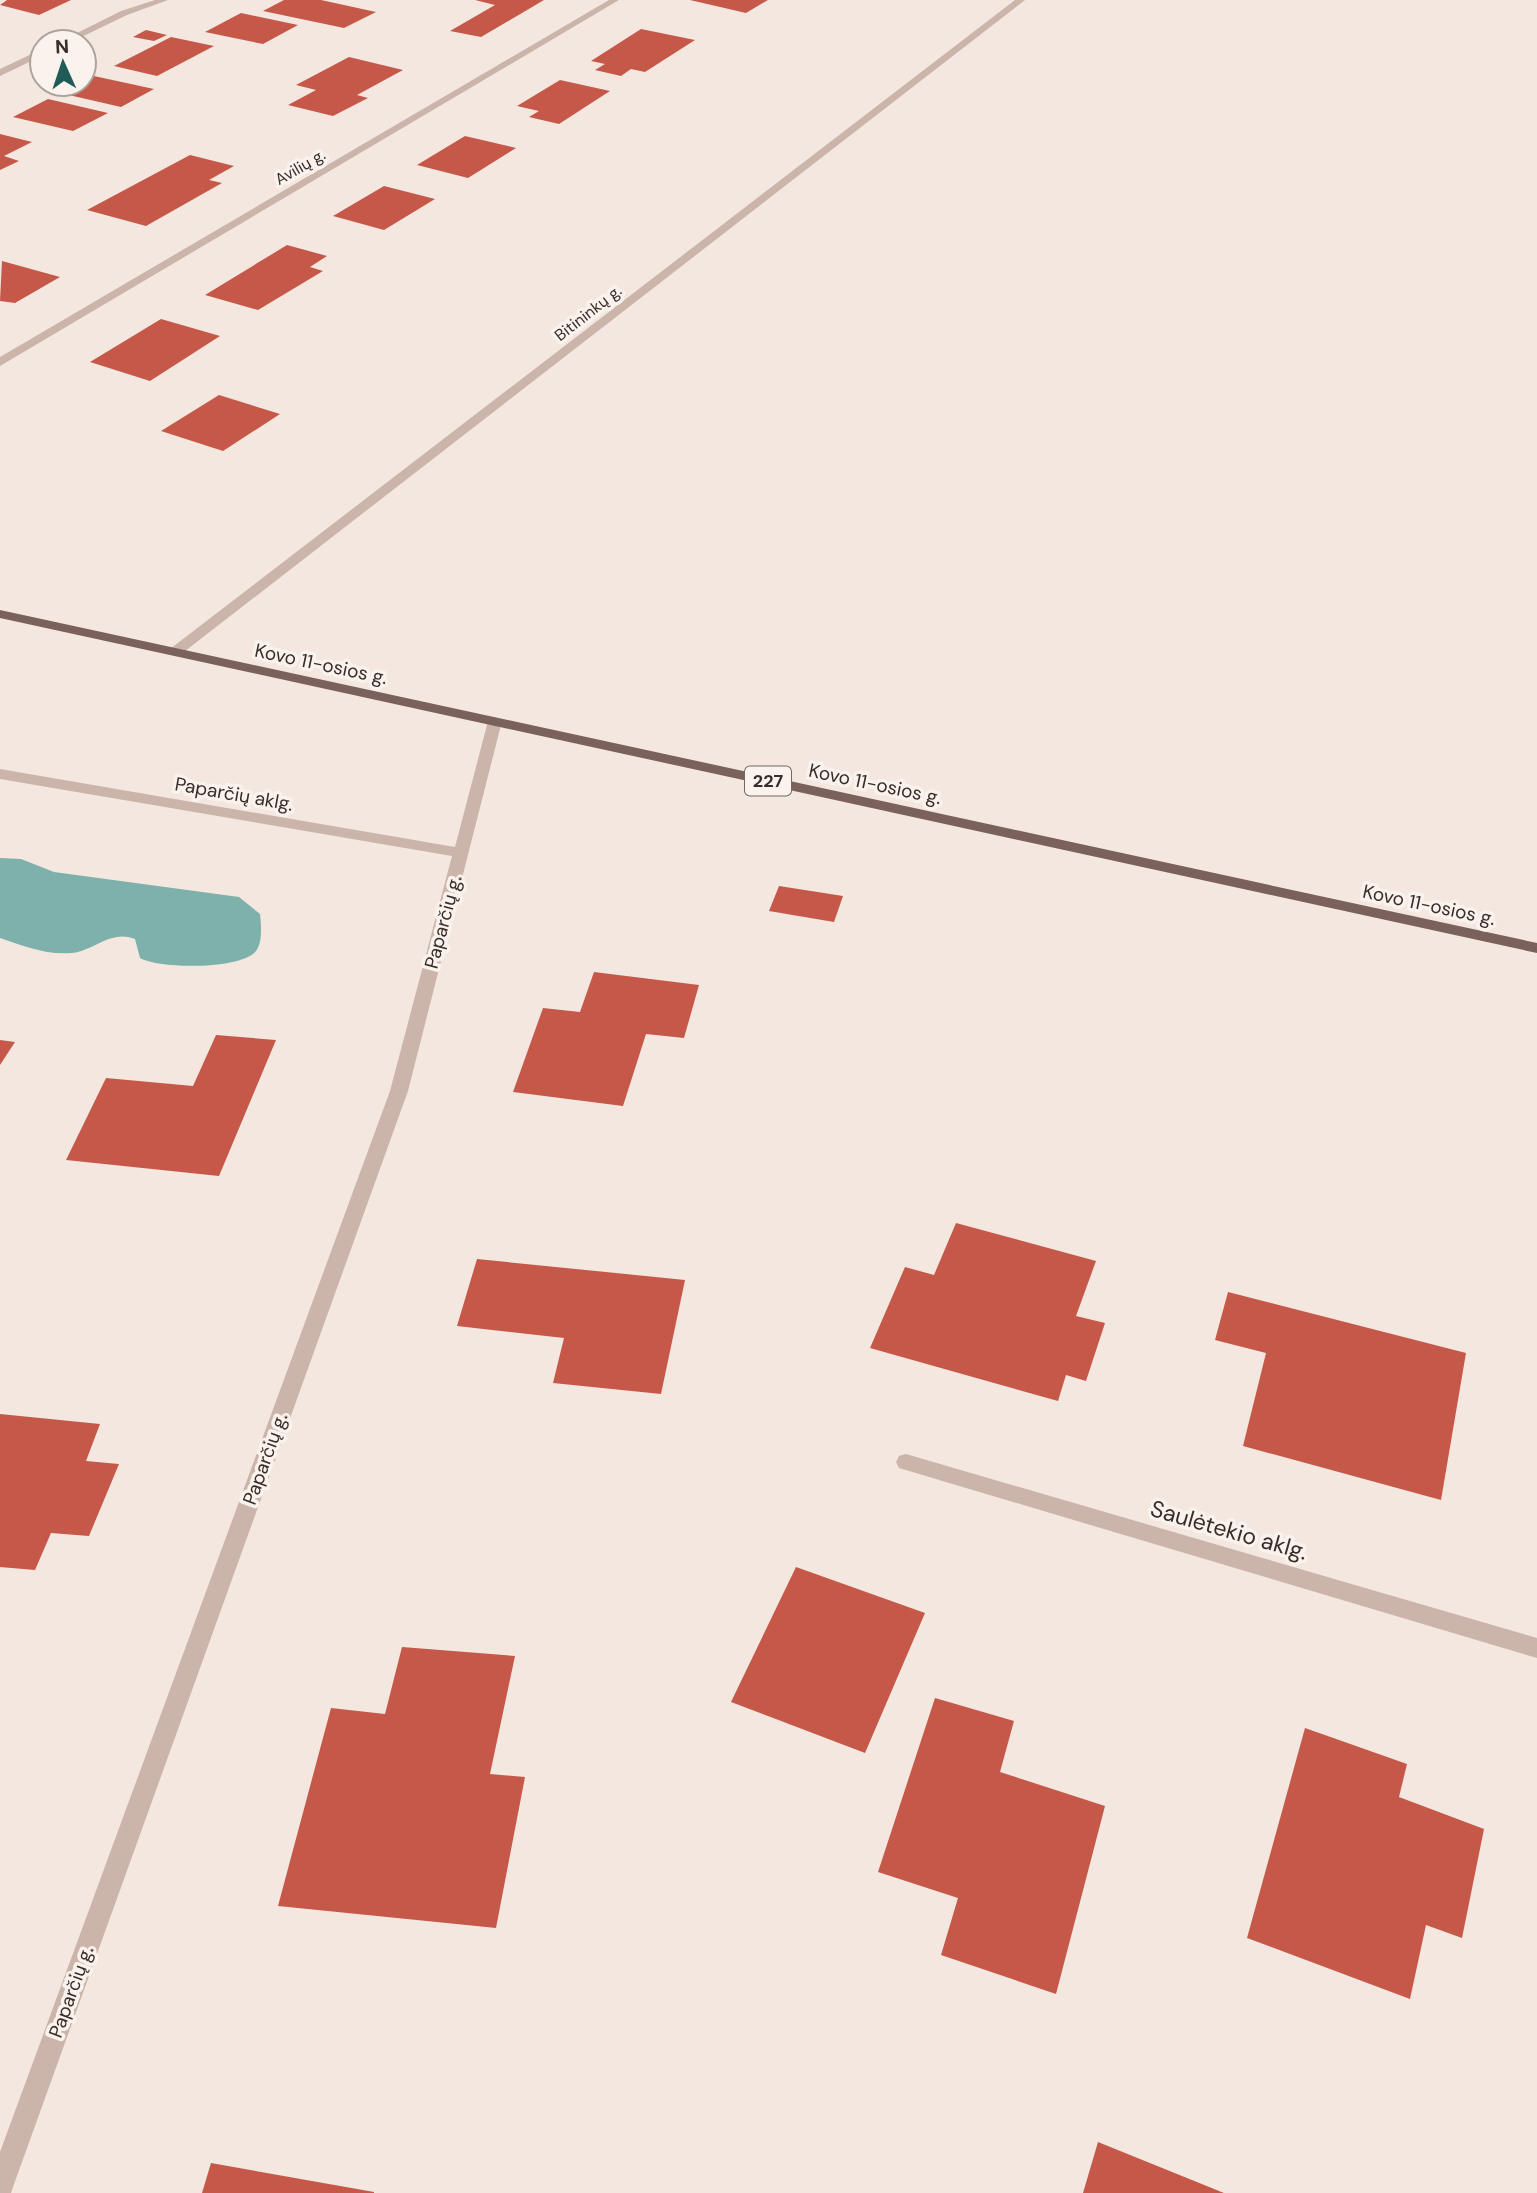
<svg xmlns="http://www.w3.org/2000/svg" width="1537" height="2193" viewBox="0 0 1537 2193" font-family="'DM Sans',sans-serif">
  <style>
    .water { fill: #7eb0ac }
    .building { fill: #c6584a }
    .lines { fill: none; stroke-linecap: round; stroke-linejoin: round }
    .minor { fill: #cbb5aa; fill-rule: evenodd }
    .major { fill: #7b615b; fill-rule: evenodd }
    .labels { text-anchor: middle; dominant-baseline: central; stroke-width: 7; stroke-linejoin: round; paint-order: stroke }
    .far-street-label { font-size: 16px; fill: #392d2a; stroke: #faf2ec }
    .shield { fill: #faf2ec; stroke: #736864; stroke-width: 2 }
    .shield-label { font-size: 18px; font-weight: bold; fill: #392d2a }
    .street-label { font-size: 19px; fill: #392d2a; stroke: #faf2ec }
    .near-street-label { font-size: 23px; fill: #392d2a; stroke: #faf2ec }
  </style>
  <rect width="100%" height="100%" fill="#f3e7df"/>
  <path class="water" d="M0,858L21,859L54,872L239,897L260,914C261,924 263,942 256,951C241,970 159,969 140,958L135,939C111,929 94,951 71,953C45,955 24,946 0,938Z"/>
  <path class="building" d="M7,0H71L39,15L0,5Z
    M284,0H321L376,12L344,28L263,11Z
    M475,0H544L481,37L450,31L495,5Z
    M690,0H768L746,13Z
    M241,13L298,25L263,44L205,32Z
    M641,29L695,40L645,72L631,69L621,76L595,70L605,64L591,61Z
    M146,30L167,35L154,41L133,37Z
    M171,37L214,46L157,76L114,66Z
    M349,57L403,70L357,95L368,98L333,116L288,105L316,90L296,85Z
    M94,76L154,89L121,107L60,93L78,84H84V81Z
    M560,80L610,91L559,124L529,117L539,111L517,106Z
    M48,99L108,113L73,131L13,117Z
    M0,134L32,142L4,156L19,161L0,170Z
    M465,136L516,148L468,178L417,165Z
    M190,155L234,166L209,180L222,183L146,226L87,210Z
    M384,186L435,199L384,230L333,216Z
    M287,245L327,256L310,267L323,271L258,310L205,295Z
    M2,261L60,277L15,303L0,301Z
    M161,319L220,336L150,381L90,362Z
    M219,395L280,414L223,451L161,431Z
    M779,886L843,896L834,922L769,911Z
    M594,972L699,985L684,1038L646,1034L623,1106L513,1092L543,1008L580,1012Z
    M216,1035L276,1040L219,1176L66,1160L106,1078L193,1086Z
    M0,1040L15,1042L0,1065Z
    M956,1223L1096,1261L1076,1316L1105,1323L1086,1381L1066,1375L1058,1401L870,1348L905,1267L934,1275Z
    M477,1259L685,1280L661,1394L553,1383L564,1338L457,1326Z
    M1228,1292L1466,1353L1441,1500L1243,1446L1266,1353L1215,1340Z
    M0,1414L100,1424L86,1461L119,1464L89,1536L51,1533L35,1570L0,1567Z
    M796,1567L925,1613L865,1753L731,1702Z
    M402,1647L515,1656L490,1774L525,1777L496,1928L278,1906L331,1708L385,1714Z
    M935,1698L1014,1721L1000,1772L1105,1806L1056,1994L941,1955L958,1898L878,1872Z
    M1305,1728L1407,1764L1399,1797L1484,1829L1462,1938L1426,1925L1410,1999L1247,1938Z
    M1098,2142L1224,2193H1083Z
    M211,2163L374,2192V2193H202Z"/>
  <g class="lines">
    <path class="minor" d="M155,0H168L127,15L71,42H59L121,11Z
      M609,0H619L0,366V357Z
      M1015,0H1025L180,655H170V649Z
      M42,49V56L0,76V69Z
      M495,717L502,721L408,1091L13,2187L11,2193H0V2152L390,1091L452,856L0,779V769L455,847L488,721Z
      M906,1454L1537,1638V1658L899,1468L896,1462L899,1456Z"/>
    <path class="major" d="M0,610L1537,943V953L0,618Z"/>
  </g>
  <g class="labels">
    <g class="far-street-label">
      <text transform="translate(300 167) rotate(-30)">Avilių g.</text>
      <text transform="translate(588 313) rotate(-38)">Bitininkų g.</text>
    </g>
    <rect class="shield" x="745" y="766.5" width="46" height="29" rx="5"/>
    <g class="shield-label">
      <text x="768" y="781">227</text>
    </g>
    <g class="street-label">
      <text transform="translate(321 664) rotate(12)">Kovo 11-osios g.</text>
      <text transform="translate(875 784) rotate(12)">Kovo 11-osios g.</text>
      <text transform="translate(234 794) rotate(10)">Paparčių aklg.</text>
      <text transform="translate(1429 905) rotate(12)">Kovo 11-osios g.</text>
      <text transform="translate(443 922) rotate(-75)">Paparčių g.</text>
      <text transform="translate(265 1459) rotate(-70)">Paparčių g.</text>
      <text transform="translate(71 1992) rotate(-70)">Paparčių g.</text>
    </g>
    <g class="near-street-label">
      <text transform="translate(1229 1530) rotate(16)">Saulėtekio aklg.</text>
    </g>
  </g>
  <g transform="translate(63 63) rotate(357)"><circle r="33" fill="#faf2ec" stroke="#ada39e" stroke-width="2"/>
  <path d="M0-5L12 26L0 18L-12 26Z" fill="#1f5b57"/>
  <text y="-10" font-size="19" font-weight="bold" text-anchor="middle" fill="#392d2a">N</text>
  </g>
</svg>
